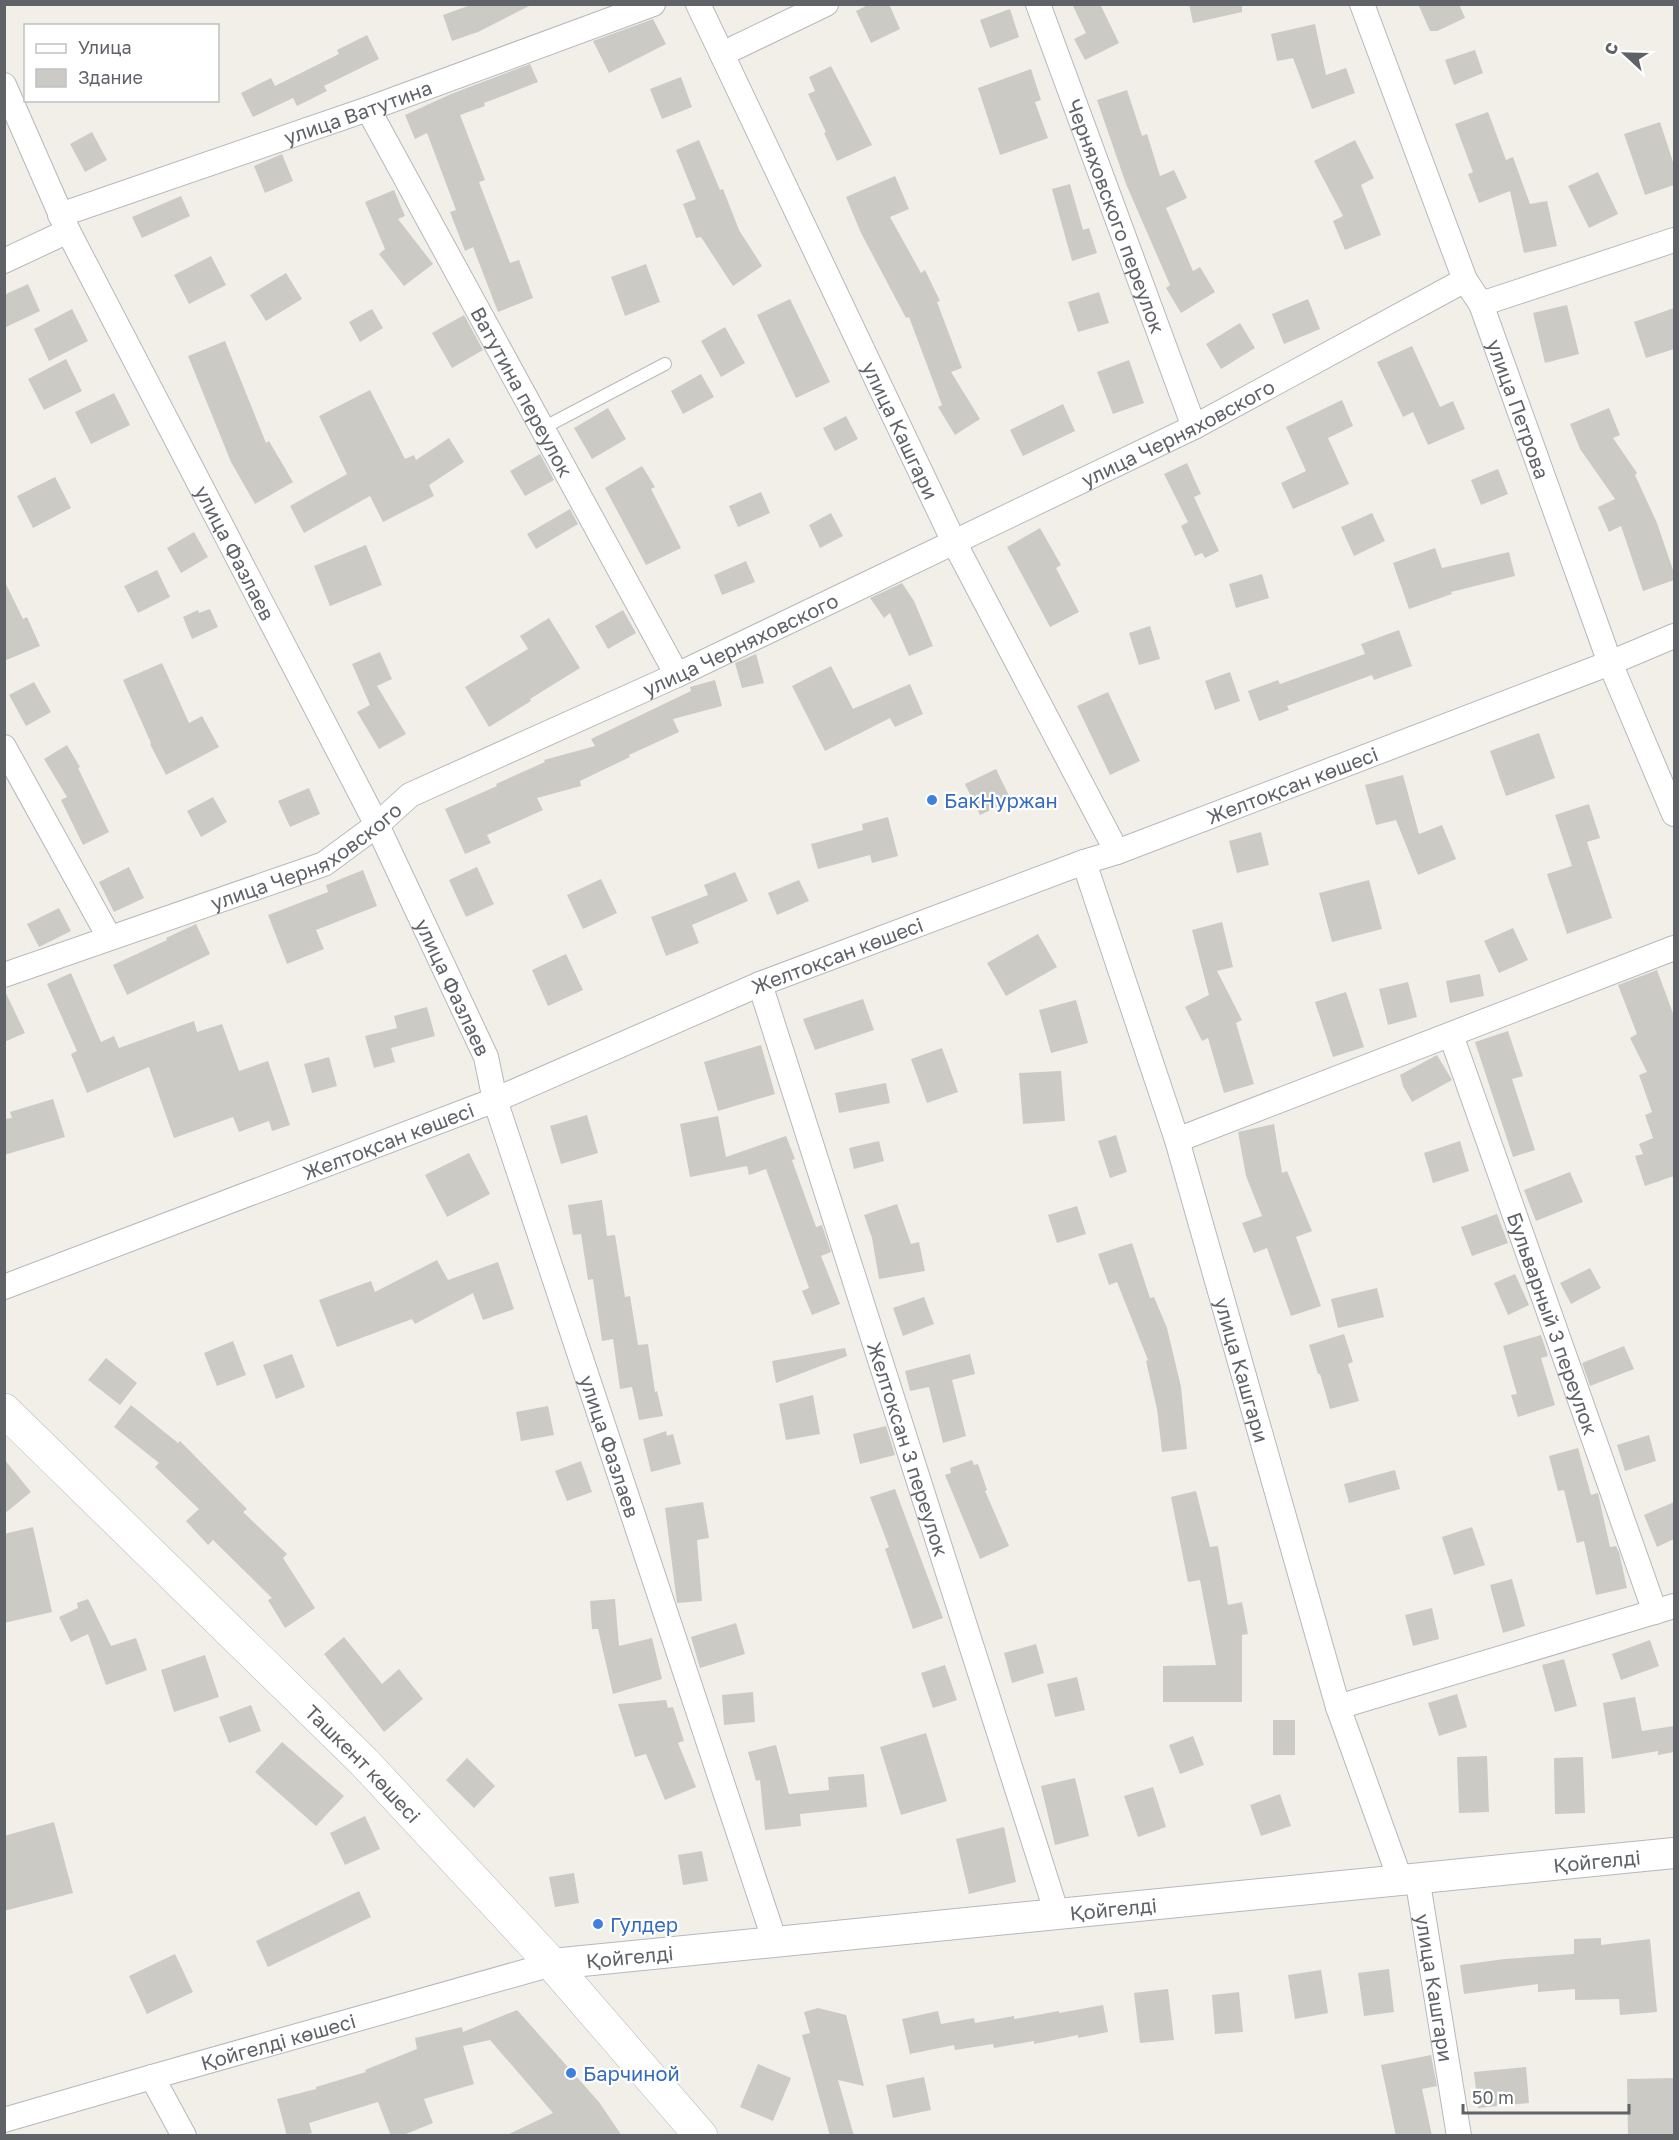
<svg xmlns="http://www.w3.org/2000/svg" width="1679" height="2140" viewBox="0 0 1679 2140" font-family="'Golos Text',sans-serif">
  <style>
    .building { fill: #cccac5 }
    .lines { fill: none; stroke-linecap: round; stroke-linejoin: round }
    .service-casing { stroke: #b5b8bc; stroke-width: 14 }
    .minor-casing { stroke: #b5b8bc; stroke-width: 26 }
    .tertiary-casing { stroke: #b5b8bc; stroke-width: 32 }
    .secondary-casing { stroke: #b6babf; stroke-width: 34 }
    .service { stroke: #fff; stroke-width: 12 }
    .minor { stroke: #fff; stroke-width: 24 }
    .tertiary { stroke: #fff; stroke-width: 30 }
    .secondary { stroke: #fff; stroke-width: 33 }
    .shop-dot { fill: #3f7fe0; stroke: #fff; stroke-width: 2 }
    .labels { text-anchor: middle; dominant-baseline: central; stroke-width: 4.5; stroke-linejoin: round; paint-order: stroke }
    .street-label { font-size: 20px; fill: #5f6368; stroke: #fff }
    .shop-label { font-size: 20px; fill: #366cbe; stroke: #fff; text-anchor: start }
  </style>
  <rect width="100%" height="100%" fill="#f1efe8"/>
  <path class="building" d="M473,4H533L478,32L452,41L443,15Z
    M870,4H889L900,29L871,43L856,11Z
    M1072,4H1100L1119,43L1085,60L1074,39L1086,33Z
    M1189,4H1242V12L1193,23Z
    M1418,4H1459L1465,18L1437,31H1430Z
    M1010,9L1019,37L990,48L980,20Z
    M653,19L666,44L609,73L593,41Z
    M1315,24L1326,75L1346,68L1355,93L1312,109L1293,58L1277,61L1271,34Z
    M367,35L379,59L324,86L327,91L297,106L293,98L253,117L241,93L271,78L275,86L339,54L337,50Z
    M1475,50L1483,73L1454,85L1445,60Z
    M530,64L538,82L484,103L485,106L460,115L485,180L479,182L510,263L519,260L533,298L498,312L473,247L465,251L450,212L456,210L427,133L415,139L405,115L451,94Z
    M831,66L872,145L837,161L824,133L826,132L808,94L815,91L809,77Z
    M1031,69L1041,100L1035,102L1048,138L1000,155L978,88Z
    M681,77L692,107L662,119L650,89Z
    M1127,90L1142,136L1147,134L1160,176L1174,170L1187,198L1166,208L1193,271L1200,267L1215,292L1181,313L1166,288L1170,285L1126,184L1097,100Z
    M1488,112L1506,160L1513,157L1530,204L1547,201L1557,246L1524,253L1510,191L1479,203L1468,174L1473,172L1455,124Z
    M1660,122L1674,165V185L1645,195L1624,134Z
    M92,132L107,160L85,172L70,144Z
    M699,140L720,190L723,189L739,230L762,266L733,286L701,237L696,238L683,204L696,199L676,150Z
    M1355,140L1374,178L1361,185L1381,235L1345,250L1333,221L1343,216L1314,161Z
    M282,154L293,181L265,193L254,166Z
    M1598,172L1618,214L1589,228L1568,186Z
    M895,176L909,209L890,217L921,273L925,270L940,301L937,302L962,368L951,372L980,419L955,435L938,407L942,405L909,317L906,318L861,233L846,197Z
    M1070,184L1083,230L1089,228L1097,253L1072,261L1052,189Z
    M394,190L405,216L398,219L433,264L404,286L379,254L385,249L365,202Z
    M181,196L190,216L142,238L132,217Z
    M211,256L226,285L189,304L174,275Z
    M646,264L660,302L625,316L611,277Z
    M286,273L302,299L266,321L250,295Z
    M28,284L40,311L4,328V295Z
    M1099,292L1109,323L1078,332L1068,302Z
    M790,299L830,382L796,398L757,315Z
    M1308,299L1320,329L1284,344L1272,314Z
    M1567,305L1579,354L1545,363L1533,313Z
    M1674,308V349L1646,358L1634,322Z
    M72,309L88,341L49,361L34,329Z
    M372,309L383,328L360,342L349,322Z
    M464,315L483,350L452,368L432,333Z
    M1240,323L1255,348L1221,369L1206,344Z
    M725,327L745,363L721,377L701,341Z
    M225,341L266,443L269,441L293,482L255,504L231,462L188,356Z
    M1412,346L1440,407L1453,401L1465,429L1428,445L1413,412L1403,417L1377,362Z
    M66,359L82,391L44,410L28,379Z
    M1129,360L1144,403L1113,414L1097,372Z
    M701,374L714,397L683,414L671,391Z
    M370,390L405,459L414,455L416,460L449,438L464,462L429,485L434,496L383,522L370,496L304,533L290,506L347,474L319,416Z
    M114,393L130,425L91,444L75,412Z
    M1342,400L1353,426L1328,438L1349,484L1293,509L1281,483L1306,471L1286,427Z
    M1063,404L1075,431L1023,456L1010,430Z
    M608,408L626,439L592,459L574,428Z
    M1609,408L1620,435L1613,438L1637,473L1635,475L1657,523L1674,573V580L1643,591L1621,526L1609,532L1598,507L1615,499L1580,449L1570,424Z
    M846,416L858,439L835,451L823,428Z
    M540,454L554,480L525,496L510,471Z
    M1187,463L1201,494L1194,497L1219,551L1205,558L1202,553L1195,556L1181,526L1188,522L1164,474Z
    M642,466L655,487L651,489L681,548L646,565L605,488Z
    M1498,469L1508,494L1481,505L1471,480Z
    M55,477L71,508L33,528L17,496Z
    M761,492L770,513L738,527L729,506Z
    M570,509L578,524L536,549L527,534Z
    M831,513L843,536L820,548L809,525Z
    M1372,513L1385,541L1354,556L1341,527Z
    M1040,528L1061,565L1056,568L1079,612L1050,627L1007,547Z
    M194,532L208,557L181,573L167,548Z
    M366,545L382,585L330,606L314,566Z
    M1435,548L1442,568L1509,552L1515,576L1451,592L1452,594L1409,609L1393,563Z
    M746,561L755,582L722,595L714,575Z
    M157,570L170,597L138,613L124,586Z
    M1262,574L1269,598L1236,608L1229,584Z
    M4,580L23,619L27,617L40,646L4,661Z
    M902,583L914,601L933,646L909,656L890,613L884,618L870,598Z
    M210,609L218,627L192,639L183,617L198,610L199,613Z
    M623,610L636,633L608,649L595,626Z
    M549,618L580,668L530,699L531,701L489,727L465,687L528,649L520,636Z
    M1150,626L1160,659L1139,665L1129,633Z
    M1399,630L1412,666L1374,680L1372,675L1287,706L1289,710L1259,721L1248,691L1278,680L1280,684L1365,654L1361,644Z
    M380,652L392,679L377,686L406,734L379,749L357,712L370,705L352,664Z
    M756,654L764,683L742,688L735,663Z
    M162,663L189,723L202,716L219,747L166,775L150,744L151,743L123,680Z
    M831,666L853,709L910,684L923,714L895,727L890,718L825,751L792,686Z
    M1230,672L1240,701L1215,710L1205,681Z
    M715,680L722,706L673,719L679,732L629,755L630,757L580,781L581,786L537,798L543,810L487,835L491,843L465,854L445,809L497,786L496,784L545,762L544,760L595,746L591,739L691,691L690,687Z
    M34,682L51,712L26,726L9,695Z
    M1108,692L1140,761L1110,775L1077,706Z
    M1539,733L1555,778L1506,796L1490,751Z
    M67,745L80,767L78,768L109,832L83,845L61,800L67,797L44,759Z
    M996,769L1011,800L980,815L965,784Z
    M1403,775L1419,834L1442,825L1456,859L1418,875L1396,820L1376,825L1365,785Z
    M309,788L320,814L290,827L278,801Z
    M213,797L227,822L201,837L187,811Z
    M1589,804L1600,838L1587,842L1612,918L1567,934L1547,874L1572,866L1555,815Z
    M888,817L898,856L872,863L870,855L818,869L811,844L863,830L862,824Z
    M1261,832L1269,865L1237,873L1229,841Z
    M129,867L144,898L114,912L99,882Z
    M477,867L494,904L466,917L449,880Z
    M363,870L377,906L316,930L324,949L287,964L268,915L328,892L326,885Z
    M735,872L748,901L692,925L699,943L666,956L651,917L708,895L704,885Z
    M601,879L617,913L583,929L567,895Z
    M799,880L809,901L777,915L768,893Z
    M1369,880L1382,929L1332,942L1319,893Z
    M59,908L71,931L39,947L27,924Z
    M1222,922L1233,967L1217,971L1242,1020L1236,1023L1254,1084L1224,1093L1208,1038L1202,1041L1185,1007L1209,995L1192,930Z
    M196,924L210,954L127,995L113,965L167,940L166,938Z
    M1513,928L1528,960L1499,973L1484,941Z
    M1038,934L1057,967L1006,996L987,963Z
    M566,954L583,990L548,1006L532,970Z
    M1657,970L1674,1016V1176L1645,1186L1635,1156L1643,1154L1639,1144L1653,1138L1645,1115L1652,1112L1639,1075L1647,1072L1630,1038L1637,1034L1618,985Z
    M71,973L101,1042L114,1036L119,1048L194,1021L197,1032L222,1024L239,1071L268,1061L290,1125L272,1131L269,1121L239,1132L233,1117L174,1138L149,1067L87,1093L71,1054L77,1051L47,984Z
    M1480,974L1484,996L1450,1003L1446,981Z
    M1408,982L1417,1017L1388,1025L1379,989Z
    M4,989L25,1033L4,1042Z
    M1346,992L1364,1047L1333,1057L1315,1002Z
    M863,999L874,1030L815,1050L803,1019Z
    M1076,1000L1088,1043L1051,1053L1039,1010Z
    M427,1007L435,1036L391,1048L395,1062L374,1068L365,1036L397,1028L394,1016Z
    M1508,1031L1523,1076L1512,1079L1535,1150L1513,1157L1475,1042Z
    M761,1045L775,1094L718,1111L704,1062Z
    M942,1048L958,1092L927,1103L911,1059Z
    M1437,1055L1452,1080L1412,1102L1403,1086L1400,1075Z
    M329,1057L337,1086L312,1093L304,1064Z
    M1061,1071L1065,1121L1023,1124L1019,1073Z
    M886,1083L890,1103L839,1113L835,1093Z
    M53,1099L65,1137L4,1155V1119L12,1118L10,1112Z
    M587,1115L598,1153L561,1164L550,1126Z
    M718,1116L726,1157L786,1136L795,1159L792,1160L816,1227L822,1225L831,1252L821,1256L840,1304L812,1315L802,1291L809,1288L766,1169L749,1175L747,1166L690,1177L680,1124Z
    M1274,1124L1282,1173L1287,1171L1312,1231L1296,1237L1321,1306L1291,1316L1267,1248L1254,1253L1242,1223L1262,1216L1246,1176L1238,1132Z
    M1116,1135L1127,1172L1110,1178L1098,1141Z
    M879,1141L884,1161L854,1169L849,1148Z
    M1460,1141L1469,1171L1433,1183L1424,1153Z
    M469,1153L490,1194L447,1217L425,1175Z
    M1570,1172L1583,1202L1536,1221L1524,1190Z
    M602,1200L607,1236L615,1235L625,1297L630,1296L638,1345L648,1344L655,1392L657,1391L663,1416L639,1420L632,1387L620,1389L613,1339L602,1341L593,1279L588,1280L581,1234L573,1235L568,1205Z
    M897,1204L911,1244L919,1242L925,1271L879,1279L872,1238L864,1215Z
    M1077,1206L1086,1234L1057,1243L1048,1215Z
    M1497,1214L1508,1243L1472,1256L1461,1227Z
    M1132,1243L1150,1298L1154,1297L1167,1328L1181,1387L1187,1449L1162,1452L1157,1409L1146,1361L1148,1360L1117,1282L1109,1285L1098,1254Z
    M437,1260L448,1280L498,1262L514,1309L483,1320L473,1293L415,1324L412,1319L337,1347L319,1300L371,1281L375,1292Z
    M1590,1268L1601,1288L1571,1304L1560,1283Z
    M1515,1274L1529,1305L1508,1315L1494,1283Z
    M1377,1288L1384,1317L1338,1328L1331,1299Z
    M924,1297L934,1324L903,1336L893,1308Z
    M1344,1334L1353,1362L1348,1364L1359,1401L1330,1409L1320,1374H1318L1309,1345Z
    M1541,1335L1548,1356L1541,1358L1555,1405L1518,1417L1511,1395L1517,1394L1503,1346Z
    M233,1341L246,1375L217,1386L204,1353Z
    M1624,1346L1634,1369L1590,1386L1582,1363Z
    M845,1348L847,1356L776,1383L772,1361Z
    M292,1354L305,1387L276,1399L263,1365Z
    M970,1354L975,1374L952,1380L966,1436L943,1443L929,1387L910,1391L905,1371Z
    M106,1358L137,1383L120,1405L88,1380Z
    M813,1395L820,1434L786,1440L779,1404Z
    M131,1405L178,1443L180,1441L247,1509L243,1512L287,1554L283,1558L315,1608L285,1628L268,1600L272,1598L213,1540L208,1545L186,1521L199,1509L155,1467L159,1463L114,1427Z
    M548,1406L554,1435L521,1441L516,1412Z
    M886,1426L895,1455L860,1464L853,1434Z
    M666,1431L667,1436L673,1434L681,1464L651,1472L643,1439Z
    M1649,1435L1656,1461L1625,1471L1617,1445Z
    M1578,1448L1591,1495L1598,1493L1610,1547L1616,1546L1619,1552L1627,1588L1596,1595L1584,1541L1577,1543L1564,1490L1558,1491L1549,1456Z
    M4,1459L31,1492L4,1514Z
    M972,1460L974,1465L978,1464L987,1490L985,1491L1009,1546L980,1559L945,1475L951,1473L950,1468Z
    M581,1461L592,1492L567,1501L555,1471Z
    M1395,1470L1400,1489L1349,1503L1344,1484Z
    M895,1489L943,1618L913,1629L885,1549L889,1547L870,1497Z
    M1196,1491L1210,1547L1218,1546L1228,1605L1242,1602L1248,1634L1242,1635V1702H1163V1666L1216,1665L1200,1580L1188,1582L1171,1497Z
    M703,1502L709,1538L697,1540L702,1601L677,1603L665,1508Z
    M1674,1502V1539L1657,1547L1644,1515Z
    M33,1527L52,1612L4,1623V1534Z
    M1472,1527L1485,1565L1454,1575L1442,1537Z
    M1512,1579L1525,1626L1503,1633L1490,1585Z
    M88,1599L111,1646L136,1638L147,1670L106,1685L88,1634L71,1642L59,1617L78,1608L77,1603Z
    M615,1599L619,1646L652,1638L662,1679L613,1694L598,1629H592L590,1601Z
    M1432,1608L1439,1639L1413,1646L1405,1615Z
    M736,1623L745,1654L700,1668L691,1637Z
    M344,1637L382,1684L399,1669L423,1699L384,1732L324,1654Z
    M1650,1640L1659,1666L1621,1680L1612,1654Z
    M1036,1644L1044,1673L1012,1683L1004,1653Z
    M205,1655L219,1697L174,1712L161,1670Z
    M1564,1659L1577,1706L1555,1712L1542,1665Z
    M945,1665L957,1700L933,1708L921,1673Z
    M1077,1677L1085,1710L1055,1717L1047,1684Z
    M753,1692L755,1722L724,1725L722,1695Z
    M1457,1694L1467,1727L1439,1736L1428,1703Z
    M1635,1697L1642,1731L1674,1726V1752L1658,1755V1751L1612,1759L1603,1703Z
    M666,1700L668,1708L673,1707L684,1741L678,1743L696,1787L665,1800L646,1754L635,1757L618,1704Z
    M251,1705L261,1731L229,1743L219,1717Z
    M1273,1720H1295V1755H1273Z
    M926,1733L947,1801L901,1815L880,1747Z
    M1193,1736L1204,1765L1180,1774L1169,1745Z
    M282,1742L344,1796L316,1826L255,1772Z
    M776,1745L789,1794L829,1790L828,1777L864,1774L867,1807L800,1814L801,1826L765,1830L760,1780L756,1781L748,1752Z
    M1487,1756L1489,1812L1459,1813L1457,1757Z
    M1583,1757L1585,1813L1555,1814L1554,1758Z
    M467,1758L495,1786L474,1808L446,1780Z
    M1075,1778L1089,1836L1055,1845L1041,1786Z
    M1153,1787L1166,1827L1138,1837L1124,1796Z
    M1280,1794L1291,1826L1261,1836L1250,1805Z
    M365,1816L380,1849L345,1865L330,1833Z
    M54,1822L73,1893L4,1911V1836Z
    M1004,1827L1016,1882L969,1894L956,1839Z
    M702,1851L708,1881L683,1885L678,1855Z
    M574,1873L579,1903L555,1907L549,1877Z
    M359,1891L371,1917L268,1967L256,1941Z
    M1601,1938V1945L1650,1939L1657,2012L1620,2015L1619,1999L1575,2000V1989L1538,1992V1984L1464,1994L1460,1965L1505,1959L1574,1954V1939Z
    M175,1954L193,1992L147,2014L129,1976Z
    M1389,1969L1394,2012L1364,2016L1358,1973Z
    M1321,1970L1328,2013L1295,2019L1288,1975Z
    M1168,1989L1174,2040L1140,2043L1134,1993Z
    M1239,1992L1243,2032L1215,2034L1212,1995Z
    M1103,2005L1108,2032L1078,2038V2035L1034,2044V2041L994,2048L993,2044L955,2050L954,2045L910,2054L902,2019L938,2011L941,2024L974,2018L975,2023L1014,2016V2019L1059,2011V2013Z
    M818,2008L846,2015L864,2086L838,2080L854,2136H830L802,2035L810,2033L804,2012Z
    M517,2010L599,2102L622,2136H505L553,2113L490,2040L463,2046L474,2084L424,2099L433,2123L401,2136H391L378,2102L309,2123L312,2133L301,2136H287L277,2099L316,2089V2087L366,2072L365,2070L417,2049L415,2038L462,2027L463,2032Z
    M1431,2055L1437,2086L1422,2089L1432,2136H1396L1381,2065Z
    M758,2064L791,2078L773,2121L740,2107Z
    M1526,2067L1529,2103L1478,2108L1474,2072Z
    M924,2077L931,2110L893,2118L886,2085Z
    M1674,2078V2136H1628L1627,2079Z"/>
  <g class="lines">
    <g class="service-casing">
      <path id="service" d="M543,428L665,364"/>
    </g>
    <g class="minor-casing">
      <g id="minor">
        <path id="s1" d="M698,4L954,542L1117,852"/>
        <path id="s2" d="M1038,4L1194,427"/>
        <path id="s3" d="M1362,4L1465,280L1481,304L1610,663L1674,814"/>
        <path d="M722,54L826,4"/>
        <path id="s4" d="M4,85L68,231L377,825L486,1057L495,1100L775,1942"/>
        <path id="s5" d="M368,109L677,675"/>
        <path id="s6" d="M60,215L368,109L653,4"/>
        <path d="M4,261L68,231"/>
        <path d="M1481,304L1674,240"/>
        <path d="M4,747L109,937"/>
        <path id="s7" d="M1084,862L1177,1140L1338,1707L1400,1879"/>
        <path id="s8" d="M4,975L324,864L377,825L410,795L677,675L1194,427L1465,280"/>
        <path id="s9" d="M760,984L1057,1914"/>
        <path id="s10" d="M1451,1035L1655,1612"/>
        <path d="M1177,1140L1674,948"/>
        <path id="s11" d="M4,1287L495,1100L760,984L1084,862L1117,852L1610,663L1674,636"/>
        <path d="M1338,1707L1674,1606"/>
        <path id="s12" d="M1417,1877L1459,2136"/>
        <path d="M152,2077L184,2136"/>
        <path id="s13" d="M4,2120L152,2077L552,1964"/>
      </g>
    </g>
    <g class="tertiary-casing">
      <g id="tertiary">
        <path id="s14" d="M552,1964L1674,1853"/>
      </g>
    </g>
    <g class="secondary-casing">
      <g id="secondary">
        <path id="s15" d="M4,1410L364,1762L552,1964L701,2136"/>
      </g>
    </g>
    <use href="#service" class="service"/>
    <use href="#minor" class="minor"/>
    <use href="#tertiary" class="tertiary"/>
    <use href="#secondary" class="secondary"/>
  </g>
  <g class="shop-dot">
    <circle cx="932" cy="800" r="6"/>
    <circle cx="598" cy="1924" r="6"/>
    <circle cx="571" cy="2073" r="6"/>
  </g>
  <g class="labels">
    <g class="street-label">
      <text stroke="none"><textPath href="#s6" startOffset="315">улица Ватутина</textPath></text>
      <text stroke="none"><textPath href="#s2" startOffset="226">Черняховского переулок</textPath></text>
      <text stroke="none"><textPath href="#s5" startOffset="322">Ватутина переулок</textPath></text>
      <text stroke="none"><textPath href="#s3" startOffset="435">улица Петрова</textPath></text>
      <text stroke="none"><textPath href="#s1" startOffset="472">улица Кашгари</textPath></text>
      <text stroke="none"><textPath href="#s8" startOffset="1298">улица Черняховского</textPath></text>
      <text stroke="none"><textPath href="#s4" startOffset="522">улица Фазлаев</textPath></text>
      <text stroke="none"><textPath href="#s8" startOffset="812">улица Черняховского</textPath></text>
      <text stroke="none"><textPath href="#s11" startOffset="1383">Желтоқсан көшесі</textPath></text>
      <text stroke="none"><textPath href="#s8" startOffset="326">улица Черняховского</textPath></text>
      <text stroke="none"><textPath href="#s11" startOffset="897">Желтоқсан көшесі</textPath></text>
      <text stroke="none"><textPath href="#s4" startOffset="1008">улица Фазлаев</textPath></text>
      <text stroke="none"><textPath href="#s11" startOffset="411">Желтоқсан көшесі</textPath></text>
      <text stroke="none"><textPath href="#s10" startOffset="306">Бульварный 3 переулок</textPath></text>
      <text stroke="none"><textPath href="#s7" startOffset="532">улица Кашгари</textPath></text>
      <text stroke="none"><textPath href="#s4" startOffset="1494">улица Фазлаев</textPath></text>
      <text stroke="none"><textPath href="#s9" startOffset="488">Желтоксан 3 переулок</textPath></text>
      <text stroke="none"><textPath href="#s15" startOffset="504">Ташкент көшесі</textPath></text>
      <text stroke="none"><textPath href="#s14" startOffset="1050">Қойгелді</textPath></text>
      <text stroke="none"><textPath href="#s14" startOffset="564">Қойгелді</textPath></text>
      <text stroke="none"><textPath href="#s14" startOffset="78">Қойгелді</textPath></text>
      <text stroke="none"><textPath href="#s12" startOffset="112">улица Кашгари</textPath></text>
      <text stroke="none"><textPath href="#s13" startOffset="285">Қойгелді көшесі</textPath></text>
    </g>
    <g class="shop-label">
      <text x="944" y="800">БакНуржан</text>
      <text x="610" y="1924">Гулдер</text>
      <text x="583" y="2073">Барчиной</text>
    </g>
  </g>
  <rect width="1679" height="2140" fill="none" stroke="#5f6368" stroke-width="12"/>
  <rect x="24" y="24" width="195" height="78" fill="#ffffff" stroke="#bfc1c3" stroke-width="1.5"/>
  <rect x="36" y="44" width="30" height="9" fill="#ffffff" stroke="#bfc1c3" stroke-width="1.5"/>
  <text x="78" y="54" font-size="18" fill="#5f6368">Улица</text>
  <rect x="36" y="69" width="30" height="18" fill="#cccac5" stroke="#bfc1c3" stroke-width="1.5"/>
  <text x="78" y="84" font-size="18" fill="#5f6368">Здание</text>
  <g transform="translate(1625 54) rotate(292)" stroke="#ffffff" stroke-width="4.5" paint-order="stroke">
  <path d="M0-4.5L10 22L0 15L-10 22Z" fill="#5f6368"/>
  <text y="-9" font-size="16" font-weight="bold" text-anchor="middle" fill="#5f6368">С</text>
  </g>
  <path d="M1463 2104v9h166v-9" fill="none" stroke="#5f6368" stroke-width="3"/>
  <text x="1472" y="2104" font-size="18" fill="#5f6368" stroke="#ffffff" stroke-width="4.5" paint-order="stroke">50 m</text>
</svg>
